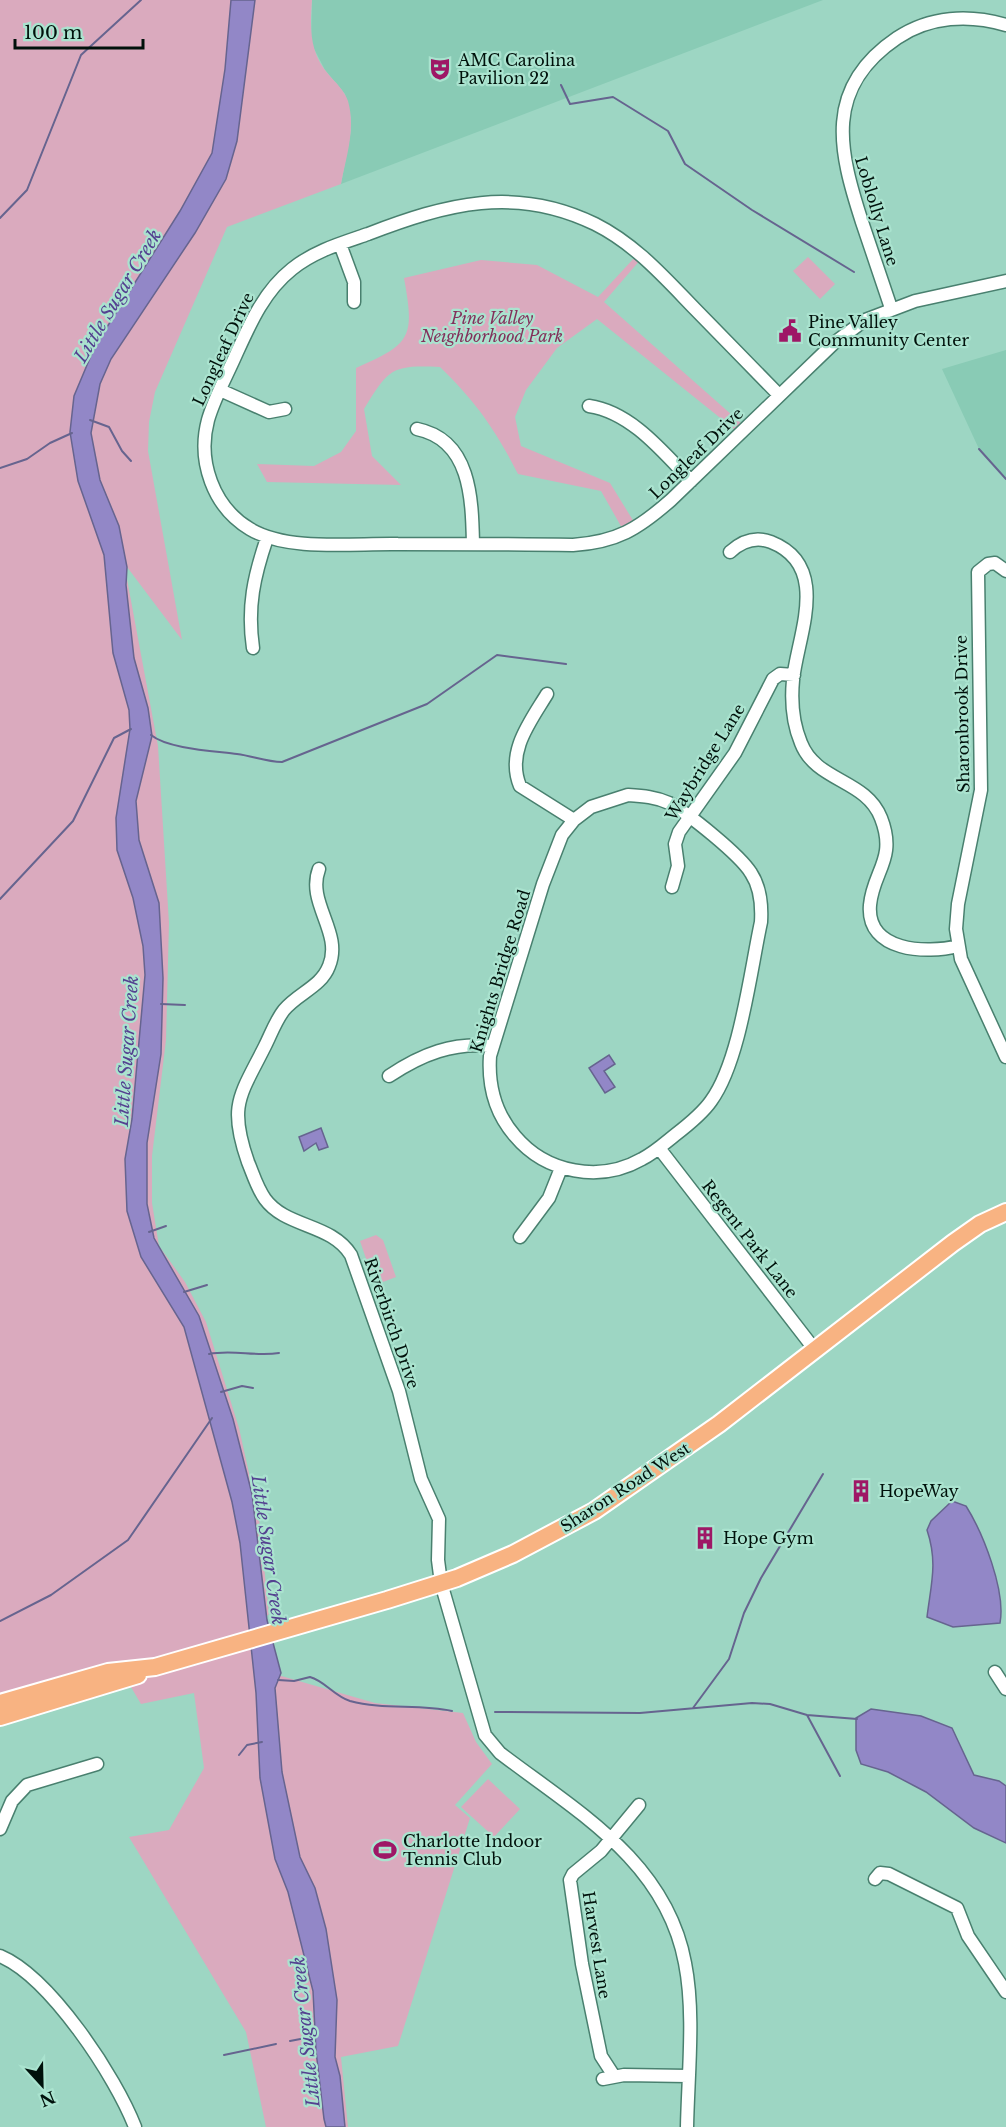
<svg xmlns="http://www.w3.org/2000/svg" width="1006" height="2127" viewBox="0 0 1006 2127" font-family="'Libre Baskerville',serif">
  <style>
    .built { fill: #89cbb5 }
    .green { fill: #daaabe }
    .water { fill: #9287c7; stroke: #66648f; stroke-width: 1.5 }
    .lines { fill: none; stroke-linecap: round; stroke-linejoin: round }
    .stream { stroke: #66648f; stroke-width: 2 }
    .minor-casing { stroke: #49806f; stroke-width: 15 }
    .major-casing { stroke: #fff; stroke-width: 20 }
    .minor { stroke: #fff; stroke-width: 12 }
    .major { stroke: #f8b382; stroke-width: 16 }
    .labels { text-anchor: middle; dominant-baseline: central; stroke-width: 4.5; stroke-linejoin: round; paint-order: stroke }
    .poi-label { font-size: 16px; fill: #00110b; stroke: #aae3cf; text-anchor: start }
    .street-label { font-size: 16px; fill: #00110b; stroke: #aae3cf }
    .park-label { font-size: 16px; font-style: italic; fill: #84305b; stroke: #aae3cf }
    .water-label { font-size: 18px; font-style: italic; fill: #544190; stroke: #aae3cf }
  </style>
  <rect width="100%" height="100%" fill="#9dd6c3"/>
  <path class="built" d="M312,0H823L341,184L351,131V118L345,94L325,70L311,43Z
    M1006,350V479L979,449L942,369Z"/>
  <path class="green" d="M0,0H312C310,28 309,52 329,75C336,83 344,90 348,101C356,129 346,157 341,184L227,227L155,392L149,422L148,451L182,640L124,563L158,746L169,923L166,1040L152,1156V1203L159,1246L185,1282L206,1322L239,1428L259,1518L269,1614L258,1624L264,1671L375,1703L463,1713L476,1742L492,1764L455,1805L470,1818L398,2046L341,2057L348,2127H266L246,2032L129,1837L169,1830L204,1768L194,1693L141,1704L118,1665L0,1695Z
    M636,256L641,259L604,302L741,423L734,429L597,319L557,348L526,390L515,417L521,446L610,483L634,522L622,528L601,491L518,474C495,429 476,402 440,367C392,365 389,368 364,409L372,456L401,485L267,482L257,464L314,466L341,452L356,431V368C411,344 415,338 404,278L481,260L537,265L598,297Z
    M808,257L835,284L820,299L793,271Z
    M376,1235L383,1240L396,1277L375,1285L360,1241Z
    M488,1779L520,1809L494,1837L461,1807Z"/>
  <path class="water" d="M231,0H255L237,141L226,179L195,233L111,359L100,384L91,433L100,480L119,526L127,567L126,585L134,658L148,708L152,736L136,801L139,840L159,903L163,978L161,1054L147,1143V1204L154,1238L199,1316L233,1419L252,1494L267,1620L281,1673L275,1688L282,1772L300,1857L315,1888L326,1929L337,2000L335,2057L340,2076L345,2127H326L324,2119L316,2051L313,1991L288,1892L275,1859L260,1778L256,1693L240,1543L232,1502L184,1327L141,1257L127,1211L125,1159L132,1119L145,975L143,946L133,898L117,850L116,818L130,729L129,710L113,653L104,555L78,481L70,432L74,396L95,346L180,211L212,153L225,69Z
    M609,1055L615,1064L604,1071L615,1087L605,1093L589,1068Z
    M321,1128L328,1147L319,1150L316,1143L304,1151L299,1137Z
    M952,1501L966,1506C983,1533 1006,1591 1000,1623L953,1627L927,1617C931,1584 938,1563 927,1530L931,1521Z
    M871,1709L921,1716L952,1728L974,1775L999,1781L1006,1786V1843L974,1828L926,1792L888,1772L861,1764L856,1750V1718Z"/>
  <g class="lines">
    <path class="stream" d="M561,85L570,104L613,97L668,131L685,164L752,210L854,272
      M0,218L27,190L81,55L141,0
      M90,420L109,427L122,451L131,461
      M979,449L1006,479
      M0,468L27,459L50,443L72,433
      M151,735C168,749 215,751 237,754C253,756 266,762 282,762L427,704L497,655L566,664
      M0,899L73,821L114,738L131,729
      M161,1004L185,1005
      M149,1232L166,1226
      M184,1292L207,1285
      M209,1354C233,1349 255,1357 279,1353
      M221,1392L242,1386L253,1388
      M0,1621L51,1595L128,1540L212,1418
      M278,1680L294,1681L310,1677C325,1681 334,1696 350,1701C383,1710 418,1704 452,1711
      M693,1708L729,1659L744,1613L761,1578L823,1474
      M495,1712L640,1713L752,1703L770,1704L807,1715L857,1719
      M807,1715L840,1776
      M239,1755L247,1745L262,1742
      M290,2041L316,2036
      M224,2055L276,2044"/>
    <g class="minor-casing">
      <path id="minor" d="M340,244L354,282V302
        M891,308C881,279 872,251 862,222C839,151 823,88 897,38C930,16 969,14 1006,25
        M220,390L269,412L285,409
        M779,395C751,366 723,338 695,309C664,277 635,244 595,224C515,185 446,204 368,234C342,243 314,251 292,269C263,292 249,326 234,359C225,379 214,399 208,420C197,461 213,507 250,529C289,552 354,543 398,544C457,544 515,544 573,545C617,542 638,529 671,500L834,343L865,320L915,301L1006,281
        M589,406C631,412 663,452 691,481
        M417,429C471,440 472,499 473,544
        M730,552C742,541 755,536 771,542C832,566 797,637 793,680C791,701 793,724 801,743C816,782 866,779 881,818C897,859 873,871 870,905C866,952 927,954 958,946
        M1006,571L995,563L988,564L978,572L981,790L958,904L956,929L961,959L1006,1057
        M253,648C247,607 254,576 267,538
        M547,694C530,722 506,752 520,786L574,820
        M628,795C643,796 656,797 669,803C688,813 740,855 751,873C761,888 762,905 761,922C750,973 740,1061 711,1101C702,1114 688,1125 675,1135C665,1143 654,1153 642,1159C600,1183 546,1173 515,1136C495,1113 488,1086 490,1056L543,884L562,835L574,820L591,807Z
        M319,869C306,903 343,932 329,966C321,987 298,993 284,1010C276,1020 271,1034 265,1046C240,1096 228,1105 248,1162C253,1174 257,1188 265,1199C286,1228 331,1223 351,1255L399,1391L421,1479L439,1519L438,1560L441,1583L485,1735L500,1753C576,1811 666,1861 685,1963C695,2013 688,2075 687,2127
        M672,887L678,866L675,844L679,832L735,753L773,679L780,674L794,675
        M389,1076C422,1054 453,1042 492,1046
        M659,1148L815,1350
        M520,1237L549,1198L561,1168
        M995,1672L1006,1689
        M0,1829L12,1801L27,1785L97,1764
        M875,1879L880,1873L889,1874L957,1908L968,1936L1006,1992
        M0,1956C50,1977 116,2077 135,2127
        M614,2076L601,2056L582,1964L570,1880L573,1874L601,1851L639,1805
        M603,2079L624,2075L688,2076"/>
    </g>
    <g class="major-casing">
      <path id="major" d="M0,1703L108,1672L155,1667L387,1600L457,1578L513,1554L594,1511L719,1424L953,1243L980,1224L1006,1212
        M0,1717L138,1675"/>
    </g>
    <use href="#minor" class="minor"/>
    <use href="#major" class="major"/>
  </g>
  <defs>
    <g id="theatre-bare" transform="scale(1.8)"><path d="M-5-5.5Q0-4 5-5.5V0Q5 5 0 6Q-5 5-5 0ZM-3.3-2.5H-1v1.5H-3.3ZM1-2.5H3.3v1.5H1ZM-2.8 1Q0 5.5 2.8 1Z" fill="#9e1766" stroke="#aae3cf" stroke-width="2.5" paint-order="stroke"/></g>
    <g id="civic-bare" transform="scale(1.8)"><path d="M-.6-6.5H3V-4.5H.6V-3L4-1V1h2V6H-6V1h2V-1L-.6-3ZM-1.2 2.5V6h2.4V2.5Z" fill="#9e1766" stroke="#aae3cf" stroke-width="2.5" paint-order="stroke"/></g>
    <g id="building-bare" transform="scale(1.8)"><path d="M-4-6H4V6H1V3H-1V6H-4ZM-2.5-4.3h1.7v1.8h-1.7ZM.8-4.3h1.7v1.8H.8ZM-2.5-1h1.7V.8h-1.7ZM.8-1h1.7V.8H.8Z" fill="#9e1766" stroke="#aae3cf" stroke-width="2.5" paint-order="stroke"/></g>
    <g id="stadium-bare" transform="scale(1.8)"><path d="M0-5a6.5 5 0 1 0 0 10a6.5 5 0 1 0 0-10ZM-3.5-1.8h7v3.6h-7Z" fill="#9e1766" stroke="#aae3cf" stroke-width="2.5" paint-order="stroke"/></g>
  </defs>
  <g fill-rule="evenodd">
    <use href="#theatre-bare" x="440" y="69"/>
    <use href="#civic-bare" x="790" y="331"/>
    <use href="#building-bare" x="861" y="1491"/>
    <use href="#building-bare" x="705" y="1538"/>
    <use href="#stadium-bare" x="385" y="1850"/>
  </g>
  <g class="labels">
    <g class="poi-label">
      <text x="458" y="60">AMC Carolina<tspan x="458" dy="18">Pavilion 22</tspan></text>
      <text x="808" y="322">Pine Valley<tspan x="808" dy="18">Community Center</tspan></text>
      <text x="879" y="1491">HopeWay</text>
      <text x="723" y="1538">Hope Gym</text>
      <text x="403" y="1841">Charlotte Indoor<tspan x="403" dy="18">Tennis Club</tspan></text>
    </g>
    <g class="street-label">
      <text transform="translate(877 211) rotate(73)">Loblolly Lane</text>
      <text transform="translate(223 349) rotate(-65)">Longleaf Drive</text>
      <text transform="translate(696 453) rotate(-44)">Longleaf Drive</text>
      <text transform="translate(962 714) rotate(-91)">Sharonbrook Drive</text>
      <text transform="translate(705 762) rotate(-58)">Waybridge Lane</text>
      <text transform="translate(500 971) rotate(-73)">Knights Bridge Road</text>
      <text transform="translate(750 1239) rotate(52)">Regent Park Lane</text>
      <text transform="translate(392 1323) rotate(71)">Riverbirch Drive</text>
      <text transform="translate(625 1487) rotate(-33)">Sharon Road West</text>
      <text transform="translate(597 1945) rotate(81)">Harvest Lane</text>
    </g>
    <g class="park-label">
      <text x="492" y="318">Pine Valley<tspan x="492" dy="18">Neighborhood Park</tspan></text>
    </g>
    <g class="water-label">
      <text transform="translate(118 296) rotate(-59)">Little Sugar Creek</text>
      <text transform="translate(127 1051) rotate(-86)">Little Sugar Creek</text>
      <text transform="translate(268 1550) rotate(82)">Little Sugar Creek</text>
      <text transform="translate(306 2032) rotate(-96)">Little Sugar Creek</text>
    </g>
  </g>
  <g transform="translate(42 2085) rotate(158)" stroke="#aae3cf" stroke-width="4.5" paint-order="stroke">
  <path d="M0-4.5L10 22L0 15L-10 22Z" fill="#00110b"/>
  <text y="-9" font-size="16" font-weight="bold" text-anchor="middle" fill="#00110b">N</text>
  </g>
  <path d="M15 39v9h128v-9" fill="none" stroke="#00110b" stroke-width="3"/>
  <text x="24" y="39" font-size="18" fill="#00110b" stroke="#aae3cf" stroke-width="4.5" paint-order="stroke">100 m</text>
</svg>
